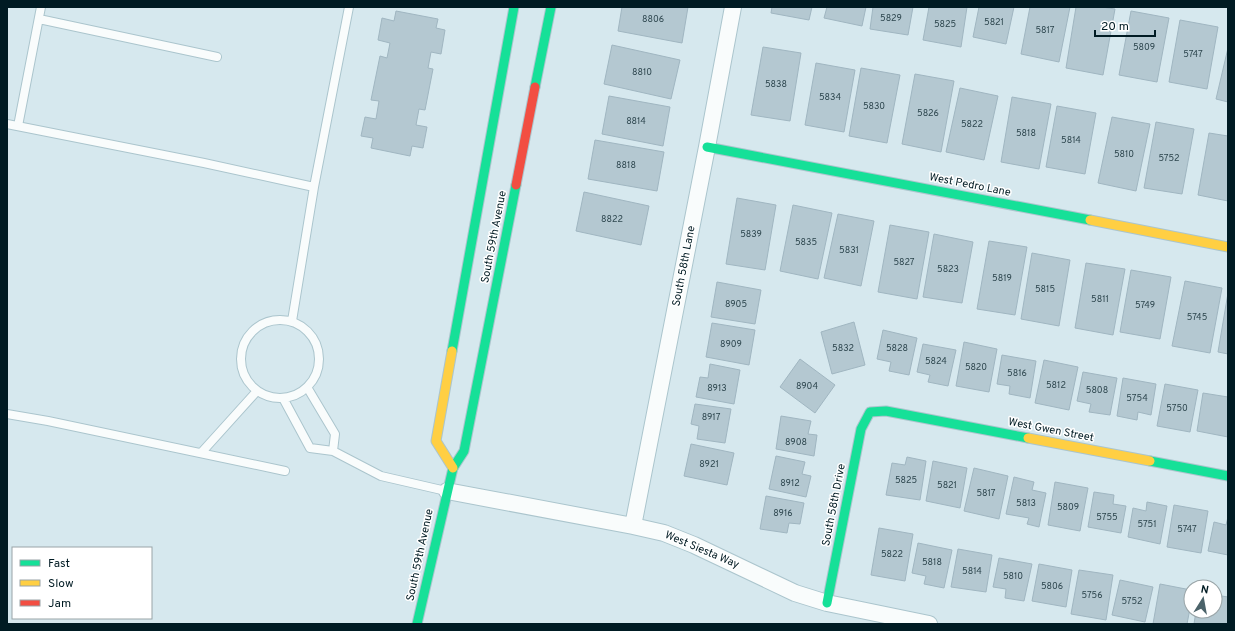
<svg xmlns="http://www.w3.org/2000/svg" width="1235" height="631" viewBox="0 0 1235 631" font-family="Overpass,sans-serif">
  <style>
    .building { fill: #b4c8d1; stroke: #a0b6c1 }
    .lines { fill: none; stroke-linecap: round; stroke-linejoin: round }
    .lane-casing { stroke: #abc5cd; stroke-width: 10 }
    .street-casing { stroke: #abc5cd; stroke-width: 18 }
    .fast-casing { stroke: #abc5cd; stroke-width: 11 }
    .slow-casing { stroke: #abc5cd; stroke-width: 11 }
    .jam-casing { stroke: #abc5cd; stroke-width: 11 }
    .lane { stroke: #f9fcfc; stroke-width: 8 }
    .street { stroke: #f9fcfc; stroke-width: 16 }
    .fast { stroke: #16e098; stroke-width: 9 }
    .slow { stroke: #ffcf43; stroke-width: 9 }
    .jam { stroke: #f24e42; stroke-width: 9 }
    .labels { text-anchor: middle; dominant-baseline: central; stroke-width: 3; stroke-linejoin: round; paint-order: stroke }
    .number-label { font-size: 9px; fill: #2d464e }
    .street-label { font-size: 11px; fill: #001b23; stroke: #fff }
  </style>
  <rect width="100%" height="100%" fill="#d6e8ee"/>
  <path class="building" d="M622,7H688L682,43L618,31Z
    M772,7H812L809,20L771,13Z
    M827,7H866L862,26L824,18Z
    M873,7H913L908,35L870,29Z
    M929,7H967L961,47L923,40Z
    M979,7H1014L1006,44L973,37Z
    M1030,7H1070L1059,62L1021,54Z
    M1076,7H1102L1115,9L1103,75L1066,68Z
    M396,11L438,19L436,28L445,30L441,54L431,52L428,68L433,69L425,110L419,109L416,125L427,127L423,148L412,146L410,156L371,148L373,138L361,136L365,117L376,119L379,101L371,100L380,56L387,58L390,43L378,40L382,18L394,21Z
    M1131,11L1169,18L1157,82L1119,75Z
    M1180,20L1218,27L1207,89L1169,82Z
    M612,45L680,60L671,99L604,84Z
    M763,47L801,53L790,121L751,115Z
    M1228,48V102L1216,99Z
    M816,63L855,70L844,132L805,125Z
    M861,68L900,75L887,143L849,136Z
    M915,74L954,81L941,152L902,144Z
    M960,88L998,96L984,160L946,152Z
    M609,96L670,107L663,146L602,134Z
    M1012,97L1051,104L1039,169L1001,162Z
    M1057,106L1096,113L1085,174L1046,167Z
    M1112,117L1150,124L1136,191L1098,183Z
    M1156,122L1194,129L1182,194L1144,188Z
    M1209,133L1228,136V201L1198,195Z
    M595,140L664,152L657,191L588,179Z
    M584,192L649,206L641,245L576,231Z
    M737,198L776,205L765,270L726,264Z
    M793,205L832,213L818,279L780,271Z
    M838,214L874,221L861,286L824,278Z
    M890,225L929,232L917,299L878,292Z
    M934,234L973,242L962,303L923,297Z
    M989,241L1027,247L1015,315L977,309Z
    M1032,253L1070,260L1059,326L1021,319Z
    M1086,263L1125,269L1113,335L1075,328Z
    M1131,270L1171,277L1160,339L1120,332Z
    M1185,281L1222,288L1210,353L1172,346Z
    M717,282L761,290L755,324L711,317Z
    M1228,293V354L1218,352Z
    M854,322L865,365L832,374L821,332Z
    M712,323L755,330L749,365L706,357Z
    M883,330L917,338L909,375L889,371L891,362L877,359Z
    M964,342L997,349L989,392L956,386Z
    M923,344L956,350L948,386L928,382L930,375L917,372Z
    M1002,355L1036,361L1030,398L1009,394L1010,386L997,384Z
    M800,359L835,385L815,413L780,387Z
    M1044,360L1078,367L1069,410L1035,403Z
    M710,364L740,370L734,404L696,397L700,377L708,378Z
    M1083,372L1117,378L1110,415L1089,412L1091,404L1077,401Z
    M1123,378L1156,384L1151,415L1138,412L1137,420L1117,416Z
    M1165,384L1198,390L1190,432L1157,426Z
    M1203,393L1228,397V437L1197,431Z
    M695,404L731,409L725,443L697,439L699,426L691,424Z
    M781,416L811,421L808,434L817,435L814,456L776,449Z
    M691,444L734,453L727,485L684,476Z
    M776,456L805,462L802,474L811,476L806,497L769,489Z
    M907,457L926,461L920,500L886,495L892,463L905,465Z
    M933,461L967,468L960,508L926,501Z
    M974,468L1008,476L999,519L964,511Z
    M1014,477L1034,482L1032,490L1046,493L1039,527L1027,524L1029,518L1006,514Z
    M1055,482L1088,488L1080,531L1048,525Z
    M1094,492L1114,495L1113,504L1126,506L1121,533L1088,527Z
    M766,496L804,503L800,524L789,523L787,533L760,529Z
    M1147,502L1167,506L1160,544L1128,537L1133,508L1146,511Z
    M1174,505L1208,511L1201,553L1167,547Z
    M1228,517V555L1208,551L1214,522L1226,525Z
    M879,528L913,534L905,581L871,575Z
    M918,543L952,550L944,588L924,584L926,576L912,573Z
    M958,549L992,555L986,592L951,587Z
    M999,558L1032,564L1024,601L1005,598L1006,589L993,587Z
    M1039,564L1072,570L1066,607L1032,601Z
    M1079,570L1113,575L1106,620L1071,614Z
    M1120,580L1153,587L1145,622L1112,615Z
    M1160,584L1191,590V603L1187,624H1153Z
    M1215,595L1228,597V624H1194L1196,611H1215Z"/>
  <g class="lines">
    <g class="lane-casing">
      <path id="lane" d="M39,19L217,57
        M7,124L204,163L314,187L292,321
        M18,126L41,7
        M314,187L349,7
        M241 359a39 39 0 1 1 78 0a39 39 0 1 1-78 0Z
        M307,387L335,434L333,451
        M283,398L310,448L333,451L381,476L446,491
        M7,414L48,421L285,471
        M201,453L257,391"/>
    </g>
    <g class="street-casing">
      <path id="street" d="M447,491L633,526L664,533L694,545L795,593L827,603L929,624
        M633,526L707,147L733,7"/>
    </g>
    <g class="fast-casing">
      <path id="fast" d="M535,87L551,7
        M707,147L1090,220
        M452,351L514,7
        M1150,461L1228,476
        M827,603L861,429L870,412L886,411L1028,438
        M417,624L453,468L464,451L516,185"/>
    </g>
    <g class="slow-casing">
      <path id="slow" d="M1090,220L1228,247
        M452,351L436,441L453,468
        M1028,438L1150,461"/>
    </g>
    <g class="jam-casing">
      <path id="jam" d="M516,185L535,87"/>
    </g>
    <use href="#lane" class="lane"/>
    <use href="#street" class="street"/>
    <use href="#fast" class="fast"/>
    <use href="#slow" class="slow"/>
    <use href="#jam" class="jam"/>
  </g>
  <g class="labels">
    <g class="number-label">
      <text x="891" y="18">5829</text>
      <text x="653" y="19">8806</text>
      <text x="994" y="22">5821</text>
      <text x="945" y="24">5825</text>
      <text x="1045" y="30">5817</text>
      <text x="1144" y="47">5809</text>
      <text x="1193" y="54">5747</text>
      <text x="642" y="72">8810</text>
      <text x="776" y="84">5838</text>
      <text x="830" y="97">5834</text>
      <text x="874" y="106">5830</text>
      <text x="928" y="113">5826</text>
      <text x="636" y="121">8814</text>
      <text x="972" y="124">5822</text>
      <text x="1026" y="133">5818</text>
      <text x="1071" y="140">5814</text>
      <text x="1124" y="154">5810</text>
      <text x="1169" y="158">5752</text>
      <text x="626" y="165">8818</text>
      <text x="612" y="219">8822</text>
      <text x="751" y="234">5839</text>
      <text x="806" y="242">5835</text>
      <text x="849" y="250">5831</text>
      <text x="904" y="262">5827</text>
      <text x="948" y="269">5823</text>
      <text x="1002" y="278">5819</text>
      <text x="1045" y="289">5815</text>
      <text x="1100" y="299">5811</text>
      <text x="736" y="304">8905</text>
      <text x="1145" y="305">5749</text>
      <text x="1197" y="317">5745</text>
      <text x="731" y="344">8909</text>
      <text x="843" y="348">5832</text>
      <text x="897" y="348">5828</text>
      <text x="936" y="361">5824</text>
      <text x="976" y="367">5820</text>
      <text x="1017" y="373">5816</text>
      <text x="1056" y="385">5812</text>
      <text x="807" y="386">8904</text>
      <text x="717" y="388">8913</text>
      <text x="1097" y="390">5808</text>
      <text x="1137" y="398">5754</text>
      <text x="1177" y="408">5750</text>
      <text x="711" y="417">8917</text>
      <text x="796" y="442">8908</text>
      <text x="709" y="464">8921</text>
      <text x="906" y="480">5825</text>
      <text x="790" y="483">8912</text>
      <text x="947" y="485">5821</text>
      <text x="986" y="493">5817</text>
      <text x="1026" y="503">5813</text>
      <text x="1068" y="507">5809</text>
      <text x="783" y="513">8916</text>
      <text x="1107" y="517">5755</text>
      <text x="1147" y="524">5751</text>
      <text x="1187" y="529">5747</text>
      <text x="892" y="554">5822</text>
      <text x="932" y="562">5818</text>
      <text x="972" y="571">5814</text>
      <text x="1013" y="576">5810</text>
      <text x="1052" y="586">5806</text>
      <text x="1092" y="595">5756</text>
      <text x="1132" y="601">5752</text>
    </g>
    <g class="street-label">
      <text transform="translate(970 185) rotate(11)">West Pedro Lane</text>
      <text transform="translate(494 237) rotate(-79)">South 59th Avenue</text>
      <text transform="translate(684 266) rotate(-79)">South 58th Lane</text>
      <text transform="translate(1051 430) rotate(11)">West Gwen Street</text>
      <text transform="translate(834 505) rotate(-79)">South 58th Drive</text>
      <text transform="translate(702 550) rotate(23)">West Siesta Way</text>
      <text transform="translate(420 555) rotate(-78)">South 59th Avenue</text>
    </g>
  </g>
  <rect width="1235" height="631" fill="none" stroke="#001b23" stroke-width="16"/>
  <rect x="12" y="547" width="140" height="72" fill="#ffffff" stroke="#99a4a7"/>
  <rect x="20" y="560" width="20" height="6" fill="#16e098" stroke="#99a4a7"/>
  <text x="48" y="567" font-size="12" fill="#001b23">Fast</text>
  <rect x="20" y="580" width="20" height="6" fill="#ffcf43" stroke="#99a4a7"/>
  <text x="48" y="587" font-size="12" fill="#001b23">Slow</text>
  <rect x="20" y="600" width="20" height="6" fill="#f24e42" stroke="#99a4a7"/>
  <text x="48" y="607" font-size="12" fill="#001b23">Jam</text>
  <g transform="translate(1203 599) rotate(11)"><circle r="19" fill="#ffffff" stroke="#99a4a7"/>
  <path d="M0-3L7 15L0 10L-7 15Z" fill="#4b636a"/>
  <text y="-6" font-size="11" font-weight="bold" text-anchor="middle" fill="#001b23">N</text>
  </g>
  <path d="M1095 30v6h60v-6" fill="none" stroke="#001b23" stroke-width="2"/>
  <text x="1101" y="30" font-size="12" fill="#001b23" stroke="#ffffff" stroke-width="3" paint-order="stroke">20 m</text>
</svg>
